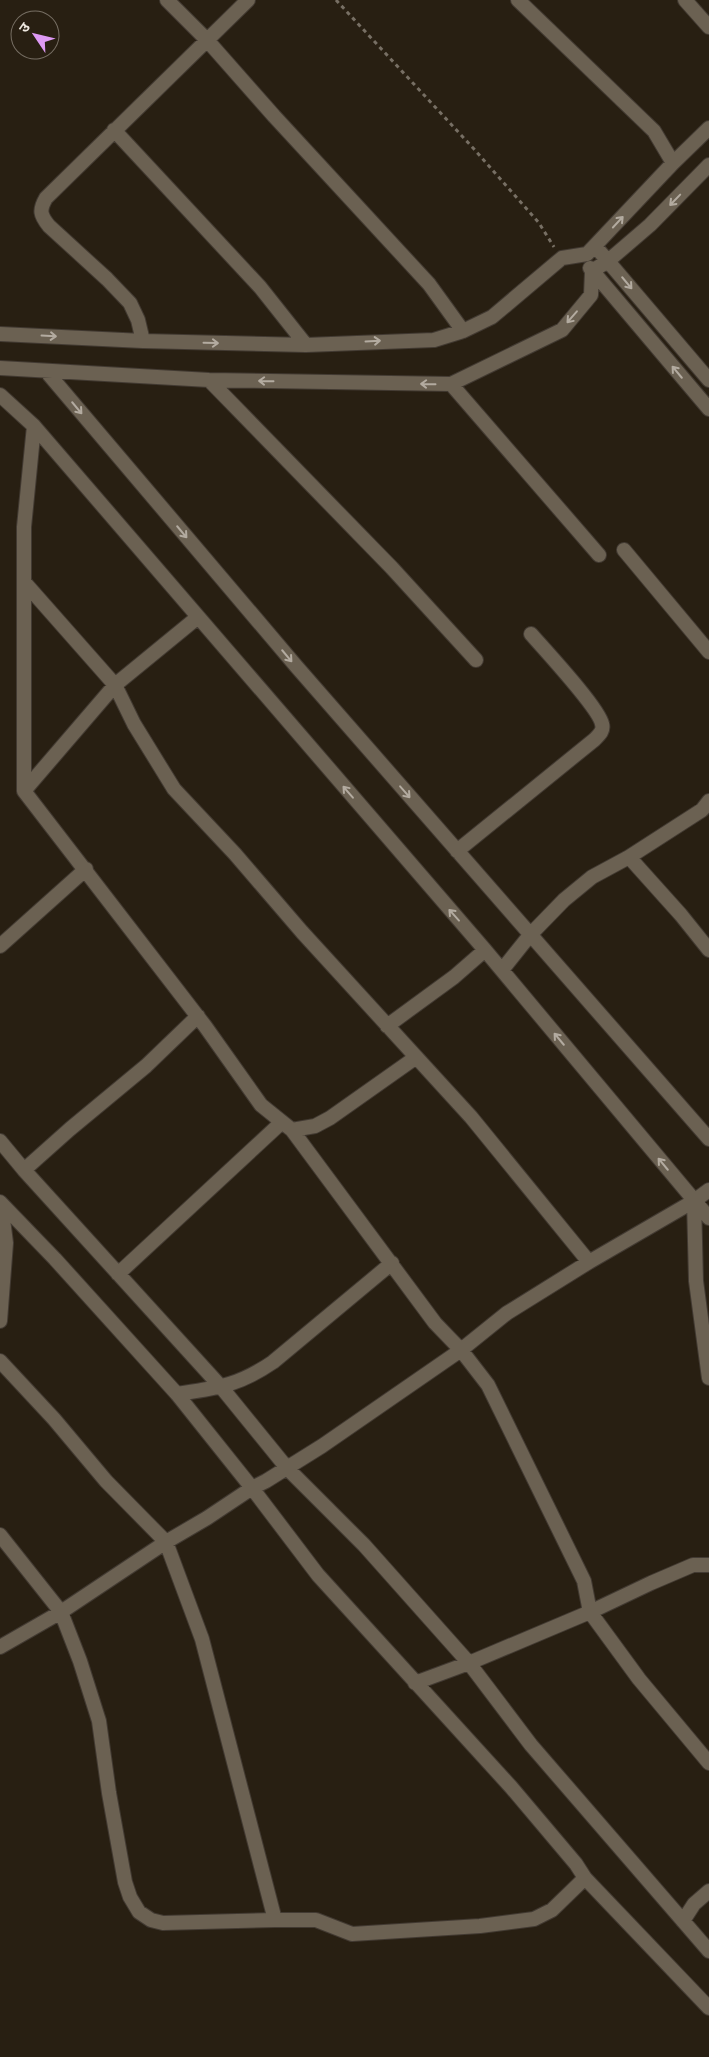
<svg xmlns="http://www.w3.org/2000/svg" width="709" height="2057" font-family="'PT Sans','Noto Sans Devanagari',sans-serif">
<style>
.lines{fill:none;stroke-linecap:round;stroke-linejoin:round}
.minor-casing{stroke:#423a32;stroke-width:16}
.path{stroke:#776f64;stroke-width:3;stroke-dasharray:4 4;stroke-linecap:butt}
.minor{stroke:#6b6152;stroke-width:14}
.oneway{stroke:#b3aba0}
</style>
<rect width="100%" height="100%" fill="#281f12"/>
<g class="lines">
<defs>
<path id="minor" d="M167 0 207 40 274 116 429 284 463 331
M518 0 654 131 673 163
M685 0 709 27
M114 130 260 287 306 345
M595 246 709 380
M590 268 709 409
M0 334 143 341 306 345 434 340 463 331 492 317 562 258 587 254 673 163 709 128
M143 341 138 320 130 303 107 279 49 226C40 215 39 210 46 198L248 0
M0 368 209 380 451 384 562 330 591 295 592 271 608 261 650 225 709 165
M46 371 296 666 709 1139
M209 380 392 568 476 660
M451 384 599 555
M0 395 34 426 485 950 709 1218
M34 426 24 527V791L205 1026 261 1105 292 1130 435 1323 461 1350 488 1385 584 1581 590 1612 651 1583 693 1565H709
M624 550 709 652
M25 583 115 685 134 724 174 789 235 854 302 932 471 1117 589 1262
M24 791 115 685 198 617
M457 851 594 740C599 735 604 731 602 724 599 708 544 649 531 634
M629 857 681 915 709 950
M0 946 86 869
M502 970 530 935 564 900 592 877 629 857 702 810 709 801
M387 1026 454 977 485 950
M292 1130 315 1126 330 1118 415 1058
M0 1141 24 1170 222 1388 287 1468 364 1545 469 1663 531 1745 709 1951
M24 1170 70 1129 146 1066 198 1016
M694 1201 696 1281 709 1378
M0 1202 55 1259 177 1394 252 1488 318 1575 511 1787 576 1864 585 1878 709 2008
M118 1274 282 1122
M0 1321 6 1243 1 1203
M0 1361 54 1419 106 1481 166 1542 202 1639 275 1920
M177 1394C217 1388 238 1386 273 1362L392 1263
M0 1535 61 1612 80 1661 99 1721 109 1793 125 1882 130 1897 139 1912 151 1920 163 1923 275 1920H316L352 1934 480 1926 534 1919 552 1910 585 1878
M0 1647 61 1612 166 1542 207 1518 252 1488 266 1481 322 1446 461 1350 507 1313 589 1262 694 1201 709 1190
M415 1683 469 1663 590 1612 639 1679 709 1763
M683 1921 694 1904 709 1891"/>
</defs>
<use href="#minor" class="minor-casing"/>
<path class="path" d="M336 0 474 149 539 223 554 247"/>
<use href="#minor" class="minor"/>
</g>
<defs><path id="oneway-shaft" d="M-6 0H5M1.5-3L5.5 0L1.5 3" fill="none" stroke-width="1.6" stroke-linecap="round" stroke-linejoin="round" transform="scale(1.25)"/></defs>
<g class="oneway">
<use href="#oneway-shaft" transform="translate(675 200) rotate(134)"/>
<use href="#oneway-shaft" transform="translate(618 222) rotate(-47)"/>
<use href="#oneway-shaft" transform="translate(627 283) rotate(50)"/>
<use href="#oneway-shaft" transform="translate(572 317) rotate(131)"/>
<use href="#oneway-shaft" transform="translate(49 336) rotate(3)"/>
<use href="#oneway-shaft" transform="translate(373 341) rotate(-3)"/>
<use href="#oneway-shaft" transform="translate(211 343) rotate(1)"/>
<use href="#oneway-shaft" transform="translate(677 372) rotate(-130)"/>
<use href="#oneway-shaft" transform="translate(266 381) rotate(-179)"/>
<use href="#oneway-shaft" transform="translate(428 384) rotate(-179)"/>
<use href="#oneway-shaft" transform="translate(77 408) rotate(50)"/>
<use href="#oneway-shaft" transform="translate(182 532) rotate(50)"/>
<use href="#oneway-shaft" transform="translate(287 656) rotate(50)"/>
<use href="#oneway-shaft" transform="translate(348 792) rotate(-131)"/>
<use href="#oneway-shaft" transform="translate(405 792) rotate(49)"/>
<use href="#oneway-shaft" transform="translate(454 915) rotate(-132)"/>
<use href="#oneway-shaft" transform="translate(559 1039) rotate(-130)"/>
<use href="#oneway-shaft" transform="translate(663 1164) rotate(-130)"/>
</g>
<g transform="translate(35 35) rotate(305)"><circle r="24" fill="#281f12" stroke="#776f64"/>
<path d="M0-4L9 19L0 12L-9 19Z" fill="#dd99f4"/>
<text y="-8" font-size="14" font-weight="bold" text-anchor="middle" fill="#eee8e0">उ</text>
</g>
</svg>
